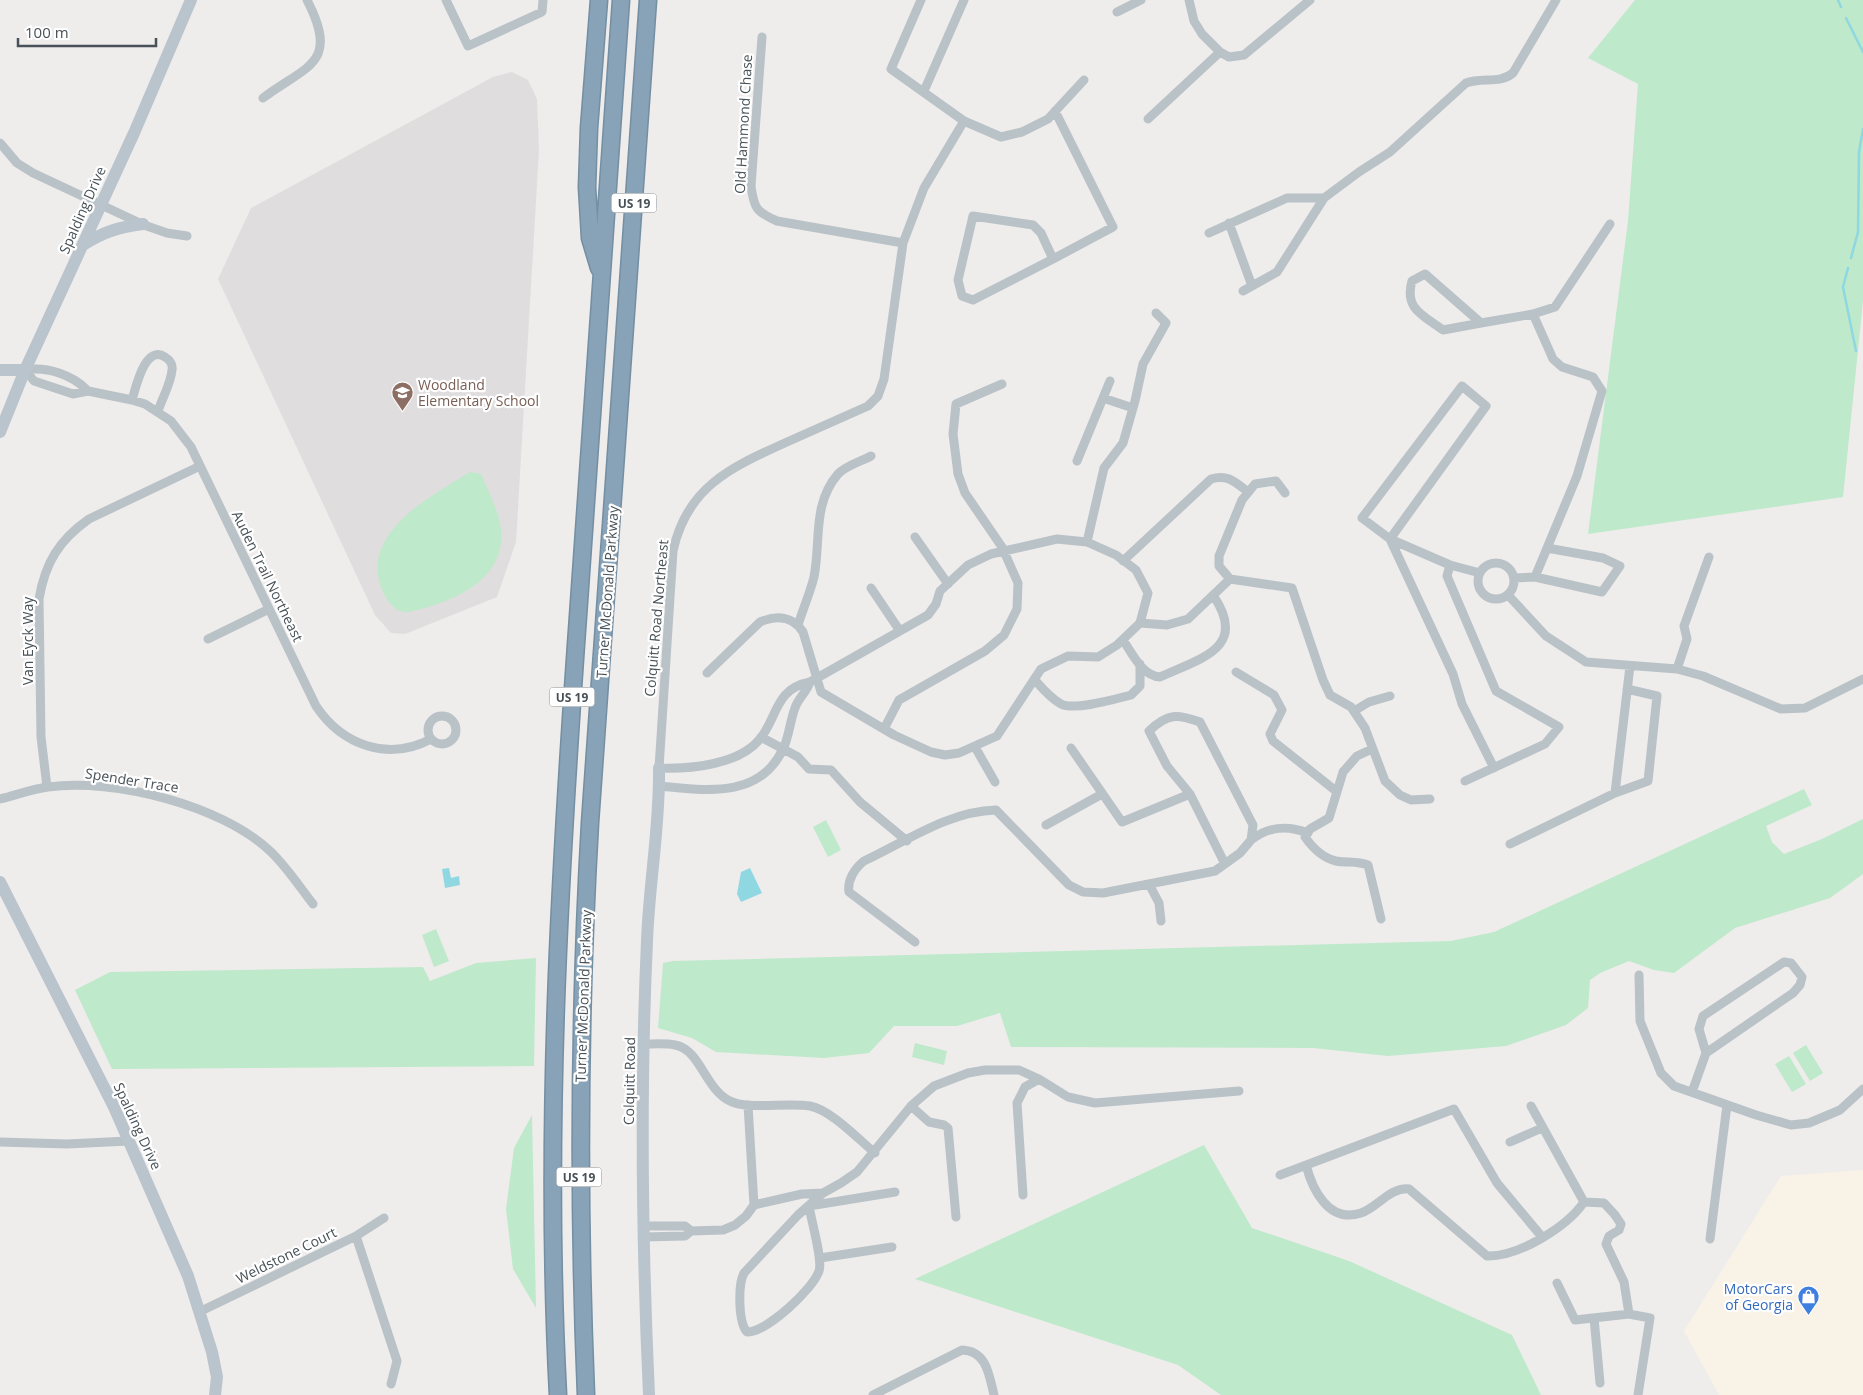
<svg xmlns="http://www.w3.org/2000/svg" width="1863" height="1395" font-family="'Open Sans',sans-serif">
<style>
.commercial{fill:#f9f2e6}
.education{fill:#e0ddde}
.green{fill:#bee9ca}
.water{fill:#8fd8e2}
.lines{fill:none;stroke-linecap:round;stroke-linejoin:round}
.stream{stroke:#8fd8e2;stroke-width:2.5}
.highway-casing{stroke:#748ea2;stroke-width:19}
.street{stroke:#b9c2c7;stroke-width:9}
.secondary{stroke:#b9c4cc;stroke-width:12}
.highway{stroke:#88a3b7;stroke-width:16}
.labels{text-anchor:middle;dominant-baseline:central;stroke-width:4.5;stroke-linejoin:round;paint-order:stroke}
.shield{fill:#fff;stroke:#7e8589;stroke-width:1}
.shield-label{font-size:12px;font-weight:bold;fill:#475157}
.street-label{font-size:14px;fill:#475157;stroke:#fff}
.education-label{font-size:14px;fill:#785e54;stroke:#fff;text-anchor:start}
.shop-label{font-size:14px;fill:#366cbe;stroke:#fff;text-anchor:end}
</style>
<rect width="100%" height="100%" fill="#efecec"/>
<path class="commercial" d="M1863 1170V1395H1719L1684 1331 1781 1176Z"/>
<path class="education" d="M512 72 528 80 537 99 539 150 516 542 497 597 405 634 391 633 375 615 218 279 251 208 493 77Z"/>
<path class="green" d="M1635 0H1863V301L1843 497 1588 534 1628 221 1638 84 1588 58Z
M470 472 481 474C490 495 504 520 501 543 497 580 457 599 425 608 418 609 409 613 403 612 390 608 384 596 380 584 364 530 433 495 470 472Z
M1804 789 1812 805 1766 826 1772 842 1784 854 1822 839 1863 819V874L1830 898 1735 928 1674 973 1654 970 1629 961 1600 973 1590 980 1588 1008 1566 1025 1506 1046 1388 1056 1313 1048 1011 1047 1000 1013 957 1026H894L869 1053 824 1058 716 1052 692 1038 658 1028 663 963 673 961 1451 941 1494 932Z
M826 820 841 850 828 857 813 827Z
M436 929 449 961 434 967 422 935Z
M536 958 534 1066 112 1069 75 990 110 972 423 967 430 981 476 963Z
M915 1043 947 1051 944 1065 912 1057Z
M1806 1045 1823 1073 1810 1081 1793 1053Z
M1789 1056 1806 1084 1792 1092 1775 1064Z
M532 1115 536 1308 513 1269 506 1209 514 1148Z
M1204 1145 1252 1228 1349 1261 1512 1335 1541 1395H1221L1178 1365 915 1279Z"/>
<path class="water" d="M449 868 451 878 459 876 460 885 445 888 442 869Z
M750 868 762 893 741 902 737 894 741 872Z"/>
<g class="lines">
<path class="stream" d="M1838 0 1841 7
M1846 18 1863 52
M1851 258 1858 232 1859 152 1863 129
M1848 268 1843 287 1856 351"/>
<defs>
<path id="highway" d="M599 268 590 238 587 187 589 128 599 0
M558 1395C544 1130 560 867 579 602 593 402 607 201 621 0
M586 1395C578 1204 579 1014 590 823L648 0"/>
</defs>
<use href="#highway" class="highway-casing"/>
<path class="street" d="M446 0 468 46 542 12 543 0
M921 0 891 69 964 121 1001 137 1022 132 1048 119 1084 80
M1189 0 1194 21 1202 34 1220 52 1229 57 1244 55 1310 0
M1117 12 1141 0
M762 37 751 186C754 208 756 212 777 221L903 243
M924 91 964 0
M263 98C307 65 340 64 307 0
M1148 119 1220 52
M964 121 924 188 903 243 884 379 878 396 868 406C841 418 814 430 787 442 732 467 687 486 673 551L659 768C690 769 738 765 759 740 778 718 774 689 810 682L928 615 936 604 940 591 968 565 991 554 1057 539 1087 542 1116 555 1136 570 1148 593 1140 623
M0 143 17 163 33 173 144 225 167 233 187 236
M973 216 1033 225 1041 233 1053 259 973 300 962 296 958 280Z
M1229 223 1252 286
M1209 233 1287 198H1324
M1053 259 1113 227 1055 111
M1425 274 1481 323 1443 330C1423 315 1404 309 1412 281Z
M1243 291 1277 272 1324 198 1359 172 1390 152 1466 83C1482 77 1500 84 1513 73L1556 0
M1481 323 1533 314 1555 307 1610 224
M25 370 34 381 73 394 88 391 132 400 145 404 171 421 191 447 316 706C342 745 388 762 431 739
M25 370C47 366 73 375 88 391
M1462 386 1486 406 1390 539 1362 518Z
M1103 398 1133 408
M132 400C136 387 145 344 165 357 170 360 173 365 172 370 171 383 162 399 158 411
M1077 461 1110 381
M915 537 948 584
M1390 539 1453 674 1462 704 1494 768
M1390 539 1450 565 1480 573
M1087 542 1104 468 1123 443 1135 401 1143 364 1166 323 1156 313
M1123 561 1211 479C1228 474 1235 482 1248 492
M1478 581a18 18 0 1 1 36 0a18 18 0 1 1-36 0Z
M1450 565 1447 576 1496 691 1559 727 1545 744 1465 781
M1535 577 1602 592 1620 566 1603 558 1547 548
M1514 578 1535 577 1577 476 1602 391 1593 377 1562 367 1553 359 1533 314
M1230 579 1219 566V556L1242 500 1255 484 1276 481 1285 493
M871 588 900 631
M1508 595 1546 636 1586 662 1677 669 1703 676 1781 709 1805 708 1863 679
M798 625C803 609 810 593 814 577 821 542 812 504 838 474 845 466 862 461 871 456
M208 639 269 609
M1123 640C1132 653 1142 676 1160 677 1201 658 1249 648 1213 595
M1677 669 1687 639 1684 626 1709 557
M1236 672 1274 695 1282 710 1270 734 1273 741 1336 791
M707 673 760 622C777 615 793 616 803 632L821 692 894 735 931 752 945 755 959 753 997 736 1041 669 1068 656 1098 657 1117 645 1140 623 1167 625 1188 619 1230 579 1292 588 1323 680 1330 695 1351 707 1365 728 1385 781 1400 795 1411 800 1430 799
M1034 679C1042 688 1050 698 1061 704 1075 711 1115 699 1131 695L1140 686V664
M1354 711 1369 702 1390 696
M428 730a14 14 0 1 1 28 0a14 14 0 1 1-28 0Z
M884 729 899 700 985 651 1004 635 1017 609 1018 583 1002 547 965 493 958 474 953 434 956 404 1002 384
M761 737 798 757 809 769 831 770 860 802 907 841
M975 747 995 782
M1372 749 1357 756 1343 772 1329 818 1310 829 1305 837C1312 847 1323 858 1336 861 1347 863 1357 861 1368 865L1381 919
M659 786C704 790 759 800 783 749 789 737 790 721 795 708 798 698 807 692 810 682
M47 787 41 737 39 599C45 563 59 540 89 519L200 466
M1615 793 1630 666
M1190 794 1225 864
M0 799C16 795 32 789 48 787 114 778 221 805 270 851 286 866 299 886 313 904
M1046 825 1102 794
M1251 840C1269 826 1287 825 1308 833
M1510 844 1615 793 1648 781 1657 696 1627 689
M1149 884 1159 903 1161 921
M915 942 849 892C847 880 855 868 864 861 905 842 949 811 996 810L1069 885 1083 892 1103 893 1215 871 1240 853 1251 840 1253 825 1200 722C1177 714 1168 713 1149 731L1167 766 1190 794 1122 822 1071 748
M1639 975 1640 1021 1661 1073 1674 1086 1756 1115 1791 1125 1809 1123 1840 1110 1863 1089
M644 1044C654 1044 666 1043 675 1045 700 1049 705 1089 730 1101 746 1110 789 1102 810 1106 831 1110 858 1139 875 1153
M1692 1092 1706 1053 1793 993 1800 985 1802 977 1791 963 1784 962 1703 1016 1699 1029 1706 1053
M911 1106 929 1122 944 1125 948 1128 956 1217
M1531 1106 1584 1202 1604 1203 1615 1215 1621 1224 1619 1230 1609 1236 1606 1244 1624 1282 1629 1314 1650 1318 1638 1395
M0 1142 67 1144 128 1141
M1510 1142 1542 1128
M1306 1165C1312 1188 1328 1224 1361 1213 1378 1207 1390 1187 1409 1189L1487 1256C1518 1257 1567 1227 1584 1202
M1280 1175 1454 1109 1497 1183 1542 1237
M1023 1195 1017 1103 1025 1087 1039 1079
M754 1205 802 1194 823 1193 841 1183 857 1172 911 1106 934 1086 968 1073 985 1070H1019L1039 1079 1068 1097 1095 1103 1239 1091
M809 1206C811 1220 823 1260 819 1271 813 1289 767 1332 747 1332 738 1322 738 1284 744 1273L798 1215 823 1193
M809 1206 895 1192
M643 1226H685L691 1231
M356 1236 397 1361 391 1384
M643 1237 685 1236 691 1231 723 1230 735 1225 746 1216 754 1205 748 1105
M1710 1239 1727 1105
M820 1258 892 1247
M1557 1283 1575 1320 1629 1314
M199 1312 356 1236 384 1218
M1594 1318 1600 1383
M873 1395 962 1350C987 1351 989 1375 994 1395"/>
<path class="secondary" d="M83 245C103 232 119 227 143 224
M0 370H25
M0 432 25 370 134 133 191 0
M0 882 114 1107 188 1276 212 1352 217 1377 215 1395
M649 1395C642 1244 640 1092 647 941 649 884 660 826 659 768"/>
<use href="#highway" class="highway"/>
</g>
<defs>
<symbol id="school-pin" viewBox="-11 -11 22 30"><path d="M0 17L-7.5 6A9.5 9.5 0 1 1 7.5 6Z" fill="#8d6e63" stroke="#fff"/><path d="M0-5L7-2L0 1L-7-2ZM-4 1L0 2.5L4 1V4Q0 6-4 4Z" fill="#fff"/></symbol>
<symbol id="shop-pin" viewBox="-11 -11 22 30"><path d="M0 17L-7.5 6A9.5 9.5 0 1 1 7.5 6Z" fill="#3f7fe0" stroke="#fff"/><path d="M-5-2.5h2.3a2.7 3.5 0 0 1 5.4 0H5L5.5 6h-11ZM-1.5-2.5h3a1.5 2.3 0 0 0-3 0Z" fill="#fff"/></symbol>
</defs>
<g fill-rule="evenodd">
<use href="#school-pin" x="390" y="380" width="25" height="34"/>
<use href="#shop-pin" x="1796" y="1284" width="25" height="34"/>
</g>
<g class="labels">
<g class="shield">
<rect x="611.5" y="193.5" width="45" height="19" rx="4"/>
<rect x="549.5" y="687.5" width="45" height="19" rx="4"/>
<rect x="556.5" y="1167.5" width="45" height="19" rx="4"/>
</g>
<g class="shield-label">
<text x="634" y="203">US 19</text>
<text x="572" y="697">US 19</text>
<text x="579" y="1177">US 19</text>
</g>
<g class="street-label">
<text transform="translate(743 124) rotate(-87)">Old Hammond Chase</text>
<text transform="translate(82 210) rotate(-66)">Spalding Drive</text>
<text transform="translate(268 576) rotate(64)">Auden Trail Northeast</text>
<text transform="translate(607 592) rotate(-86)">Turner McDonald Parkway</text>
<text transform="translate(656 618) rotate(-85)">Colquitt Road Northeast</text>
<text transform="translate(27 641) rotate(-90)">Van Eyck Way</text>
<text transform="translate(132 780) rotate(9)">Spender Trace</text>
<text transform="translate(583 996) rotate(-88)">Turner McDonald Parkway</text>
<text transform="translate(629 1081) rotate(-89)">Colquitt Road</text>
<text transform="translate(138 1126) rotate(65)">Spalding Drive</text>
<text transform="translate(286 1255) rotate(-26)">Weldstone Court</text>
</g>
<g class="education-label">
<text x="418" y="384">Woodland<tspan x="418" dy="16">Elementary School</tspan></text>
</g>
<g class="shop-label">
<text x="1793" y="1288">MotorCars<tspan x="1793" dy="16">of Georgia</tspan></text>
</g>
</g>
<path d="M18 38v8h138v-8" fill="none" stroke="#475157" stroke-width="2.5"/>
<text x="25" y="38" font-size="15" fill="#475157" stroke="#ffffff" stroke-width="4" paint-order="stroke">100 m</text>
</svg>
